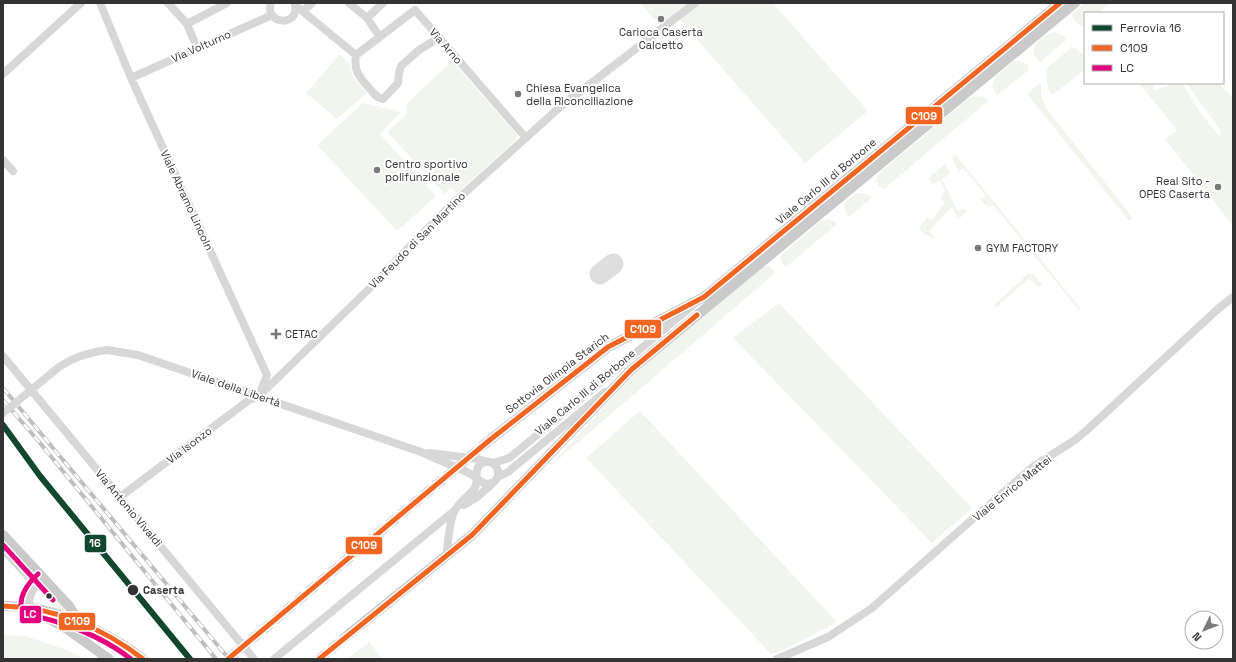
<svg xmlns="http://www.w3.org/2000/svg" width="1236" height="662" font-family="'Space Grotesk',sans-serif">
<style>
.green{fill:#f1f5ed}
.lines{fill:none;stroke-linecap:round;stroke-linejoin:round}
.taxiway{stroke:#dedede;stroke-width:21}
.major-tunnel{stroke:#d6d6d6;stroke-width:10;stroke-dasharray:10 5;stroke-linecap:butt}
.minor{stroke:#d7d7d7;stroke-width:8}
.major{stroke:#cacaca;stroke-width:10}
.rail-casing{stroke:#bebebe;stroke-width:4}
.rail{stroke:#fff;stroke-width:2.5;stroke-dasharray:8;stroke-linecap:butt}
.minor-bridge{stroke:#d7d7d7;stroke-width:8}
.bus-1-casing{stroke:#fff;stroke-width:8}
.bus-2-casing{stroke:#fff;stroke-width:8}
.bus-1{stroke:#f26522;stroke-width:5}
.bus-2{stroke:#e5007d;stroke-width:5}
.rail-1-casing{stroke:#fff;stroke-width:9}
.rail-1{stroke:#11472c;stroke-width:6}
.poi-dot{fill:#7a7a7a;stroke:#fff;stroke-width:1.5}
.stop-dot{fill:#333;stroke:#fff;stroke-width:1.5}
.labels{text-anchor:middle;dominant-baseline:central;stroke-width:4;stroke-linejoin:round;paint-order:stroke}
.poi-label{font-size:11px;fill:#333;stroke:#fff;text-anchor:start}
.street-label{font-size:11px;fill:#333;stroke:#fff}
.stop-label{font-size:11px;font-weight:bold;fill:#333;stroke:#fff;text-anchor:start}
.line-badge{stroke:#fff;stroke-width:1.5}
.badge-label{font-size:11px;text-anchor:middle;font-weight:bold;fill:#fff}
</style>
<rect width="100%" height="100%" fill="#fff"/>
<path class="green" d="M640 3H688L660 25Z
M699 3H773L868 111 805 163 679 19Z
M1084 3H1111L1098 13H1085V24L1083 26C1076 24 1073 20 1072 14Z
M1055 32 1061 34 1066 38 1065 41 1040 62C1037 59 1034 57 1034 54 1031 43 1047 33 1055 32Z
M1072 47 1075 48 1085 56V70L1052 95C1046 89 1046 76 1047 68Z
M340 54 350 65 353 77 367 93 337 119 306 93Z
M452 61 517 135 516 140 457 193 451 188 445 194 387 132 407 114 406 104Z
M1014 61H1020L1027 64 1029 70 997 95 992 87 995 77Z
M1041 82V95L1046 108 1133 218 1129 221 1027 94Z
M1139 83H1153L1154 91 1173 83H1182L1200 112 1219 136 1221 131 1186 83H1219L1233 98V226L1165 139 1177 130Z
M974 96 984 97 988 101 884 189C877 186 875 182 877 175L969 98Z
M363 103 401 112 380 134 436 196 397 231 317 145Z
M955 154 1081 309 1079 310 993 205 989 208 981 200 986 195 963 168 959 172 952 158Z
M946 163 950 174 942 179 958 212 965 208 967 211 960 218 956 215 952 207 929 231 935 238 932 239 919 229 927 217 932 220 945 202 940 199 945 191 940 181 933 184 928 179Z
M857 193 866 194 872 197 849 217 845 212 844 205 847 201Z
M826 219 833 220 837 224 786 267 783 265 780 259 782 254 822 220Z
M768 266 771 267 775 273 547 469 629 380 648 362 759 269Z
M1029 273 1034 275 1042 284 1037 287 1031 280 1028 279 996 308 994 305Z
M779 303 972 508 932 543 733 338Z
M640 411 837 622 784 650 771 654 586 458Z
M47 587 65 608 64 611 57 612 42 593Z
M3 635 25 636 67 650 85 659H3Z
M369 642 383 659H347Z"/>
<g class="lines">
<path class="taxiway" d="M600 274 613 264"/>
<path class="major-tunnel" d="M228 659 491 439
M319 659 349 634"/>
<path class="minor" d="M100 3 131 78 267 375 260 393
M168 3 187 24
M271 3C264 26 301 27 295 3
M349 3 367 18
M295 5 356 55 415 10 526 138
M303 11 312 3
M380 37 367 18 383 3
M197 48 187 24 227 3
M356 55C353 71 360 78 370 89 374 94 377 98 383 99L398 83 399 73 401 66 419 50 432 42
M3 74 81 3
M131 78 272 15
M3 160 13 171
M107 350 138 355 421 452 469 473 485 484 493 483 498 477V471C497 467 495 463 490 462 484 461 477 465 477 471 475 478 479 482 474 489 469 496 457 504 454 512 450 519 448 542 447 551L449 553
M3 356 254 659
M430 453 478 459 489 462
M493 463 509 458 513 455 692 306
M498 477 508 472 605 392
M120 497 249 400 259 396 375 283 411 245 449 207 559 108 695 3
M464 505 477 497 493 483
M3 549 36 585
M29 607C28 597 33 588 40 582
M274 659 454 511
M777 659 828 637 872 608 967 524 1034 466 1075 440 1087 430 1219 308 1233 297"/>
<path class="major" d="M491 439 608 347 704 297 1060 3
M3 535 69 606 80 623
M3 606C38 605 67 616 98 631 114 639 129 648 143 659
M39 613 67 629 109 659
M349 634 472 535 631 370 1075 3"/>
<defs>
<path id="rail" d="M3 388 229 659
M3 400 40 443 216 659"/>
</defs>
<use href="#rail" class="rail-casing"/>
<use href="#rail" class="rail"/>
<path class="minor-bridge" d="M3 413 59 367C74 357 89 352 107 350"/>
<defs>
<path id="bus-1" d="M3 606C54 607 103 628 143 659
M228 659 491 439 608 347 704 297 1060 3
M319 659 472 535 631 370 697 315"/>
<path id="bus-2" d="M3 545 53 600
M38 574C29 582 15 600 24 612 34 617 47 618 57 622 83 630 109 642 131 659"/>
</defs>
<use href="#bus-1" class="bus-1-casing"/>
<use href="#bus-2" class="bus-2-casing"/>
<use href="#bus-1" class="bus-1"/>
<use href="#bus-2" class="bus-2"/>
<defs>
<path id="rail-1" d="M3 425 40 476 190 659"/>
</defs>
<use href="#rail-1" class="rail-1-casing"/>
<use href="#rail-1" class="rail-1"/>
</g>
<g class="poi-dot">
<circle cx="661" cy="19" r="4"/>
<circle cx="518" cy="94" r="4"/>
<circle cx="377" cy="170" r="4"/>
<circle cx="1218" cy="187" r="4"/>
<circle cx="978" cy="248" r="4"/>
<path d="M274 328h4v4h4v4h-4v4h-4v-4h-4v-4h4z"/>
</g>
<g class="stop-dot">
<circle cx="133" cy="590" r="6"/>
<circle cx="49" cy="596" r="3.5"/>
</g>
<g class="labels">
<g class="poi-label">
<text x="661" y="32" text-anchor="middle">Carioca Caserta<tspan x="661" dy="13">Calcetto</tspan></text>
<text x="526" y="88">Chiesa Evangelica<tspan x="526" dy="13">della Riconciliazione</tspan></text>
<text x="385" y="164">Centro sportivo<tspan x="385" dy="13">polifunzionale</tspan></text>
<text x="1210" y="181" text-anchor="end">Real Sito -<tspan x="1210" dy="13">OPES Caserta</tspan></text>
<text x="986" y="248">GYM FACTORY</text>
<text x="285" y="334">CETAC</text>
</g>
<g class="street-label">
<text transform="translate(201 46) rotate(-24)">Via Volturno</text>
<text transform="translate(446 46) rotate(49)">Via Arno</text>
<text transform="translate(826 181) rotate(-40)">Viale Carlo III di Borbone</text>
<text transform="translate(187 200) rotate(65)">Viale Abramo Lincoln</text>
<text transform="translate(417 240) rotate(-45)">Via Feudo di San Martino</text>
<text transform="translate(557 373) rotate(-37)">Sottovia Olimpia Starich</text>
<text transform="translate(236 388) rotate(19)">Viale della Libertà</text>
<text transform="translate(585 392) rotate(-40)">Viale Carlo III di Borbone</text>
<text transform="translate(189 445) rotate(-37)">Via Isonzo</text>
<text transform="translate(1012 488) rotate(-39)">Viale Enrico Mattei</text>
<text transform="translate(129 508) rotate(50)">Via Antonio Vivaldi</text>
</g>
<g class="stop-label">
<text x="143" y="590">Caserta</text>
</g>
</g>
<g class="line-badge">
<rect x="905" y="106" width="38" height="19" rx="4" fill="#f26522"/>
<rect x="624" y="319" width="38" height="20" rx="4" fill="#f26522"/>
<rect x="84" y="534" width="23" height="19" rx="4" fill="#11472c"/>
<rect x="345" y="536" width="38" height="19" rx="4" fill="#f26522"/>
<rect x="19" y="605" width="23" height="19" rx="4" fill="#e5007d"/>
<rect x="58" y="612" width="38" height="19" rx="4" fill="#f26522"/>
</g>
<g class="badge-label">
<text x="924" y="120">C109</text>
<text x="643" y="333">C109</text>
<text x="95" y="547">16</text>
<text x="364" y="549">C109</text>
<text x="30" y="618">LC</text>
<text x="77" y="625">C109</text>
</g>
<rect width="1236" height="662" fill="none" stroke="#333333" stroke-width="8"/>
<rect x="1084" y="12" width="140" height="72" fill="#ffffff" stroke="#adadad"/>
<rect x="1092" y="25" width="20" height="6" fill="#11472c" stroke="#adadad"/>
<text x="1120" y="32" font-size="12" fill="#333333">Ferrovia 16</text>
<rect x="1092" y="45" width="20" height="6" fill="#f26522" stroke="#adadad"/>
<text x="1120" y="52" font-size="12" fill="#333333">C109</text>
<rect x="1092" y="65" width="20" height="6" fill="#e5007d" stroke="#adadad"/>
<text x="1120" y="72" font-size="12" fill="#333333">LC</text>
<g transform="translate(1204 630) rotate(227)"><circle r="19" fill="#ffffff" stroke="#adadad"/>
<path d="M0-3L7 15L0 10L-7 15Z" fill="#7a7a7a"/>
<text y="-6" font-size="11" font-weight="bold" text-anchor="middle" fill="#333333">N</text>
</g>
</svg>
